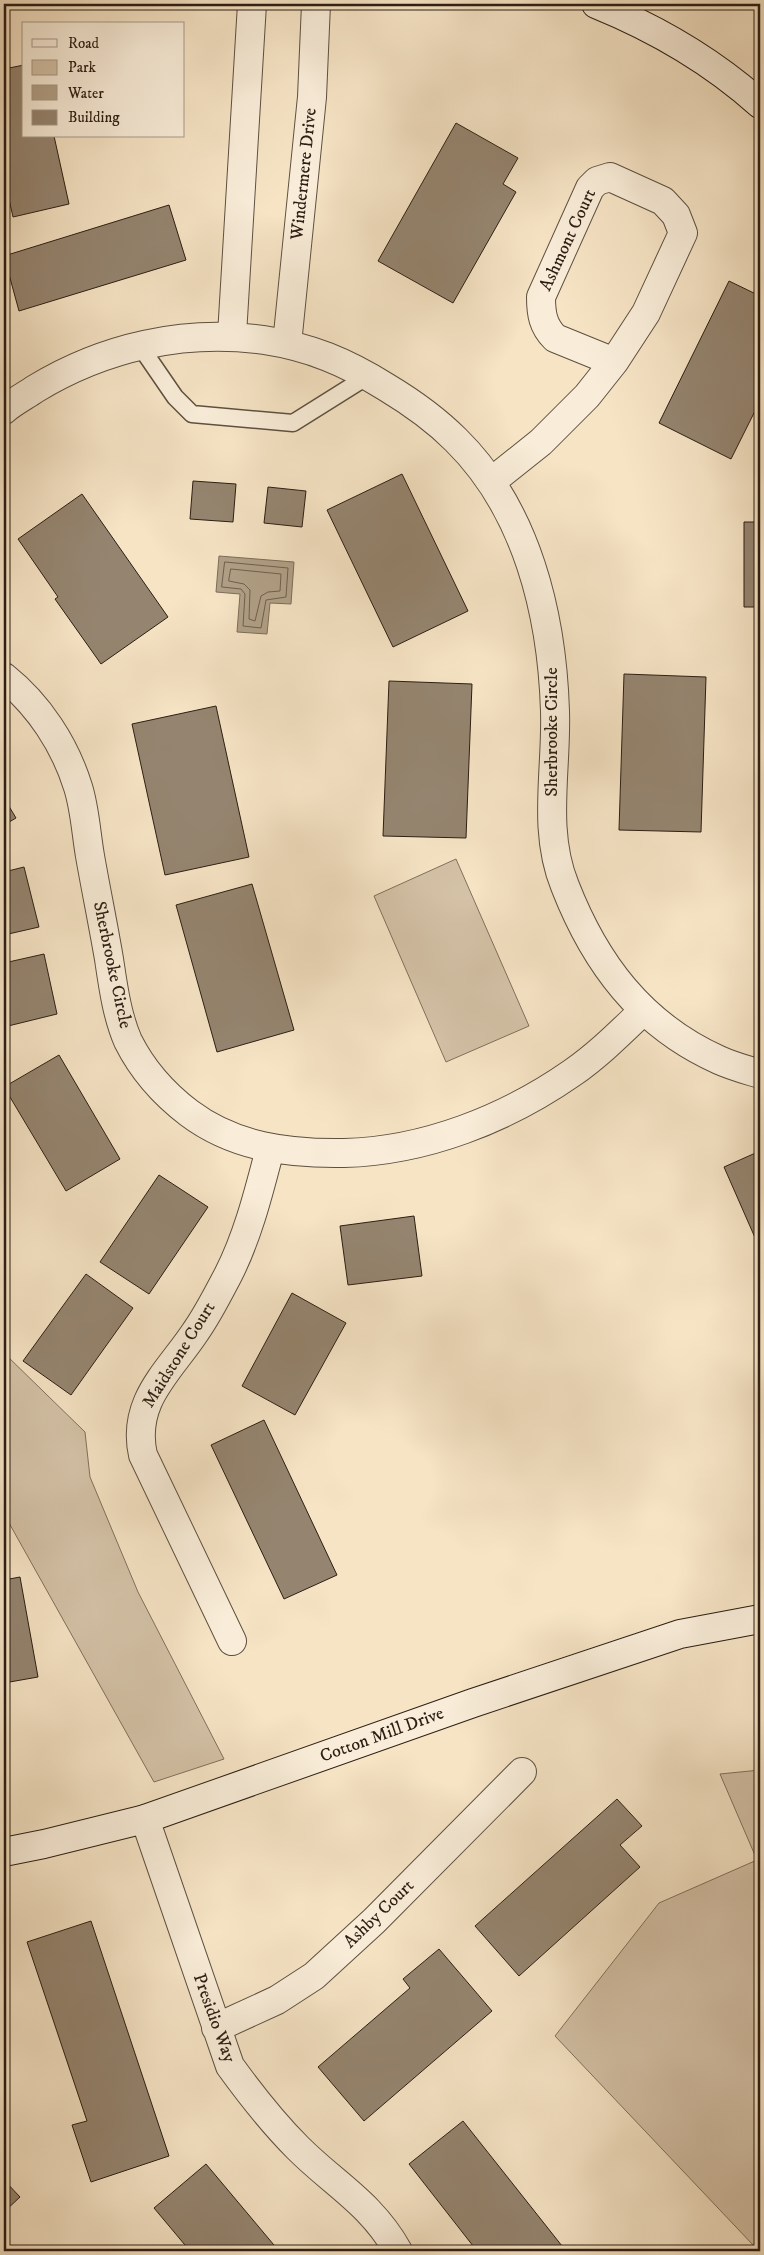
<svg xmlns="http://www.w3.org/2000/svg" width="764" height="2255" font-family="'IM FELL DW Pica',serif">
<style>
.green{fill:#d4c2a7;stroke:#80705d}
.water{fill:#b1a188;stroke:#7c6d59}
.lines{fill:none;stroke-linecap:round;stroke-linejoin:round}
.shore{stroke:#6e604e;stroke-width:1}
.building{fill:#958570;stroke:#2c1e13}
.lane-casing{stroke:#5e5040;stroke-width:19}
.street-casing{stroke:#5e5040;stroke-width:30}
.secondary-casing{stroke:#2c1e13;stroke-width:30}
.lane{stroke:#f9edd9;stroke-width:16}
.street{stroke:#f9edd9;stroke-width:28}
.secondary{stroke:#f9edd9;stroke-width:28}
.labels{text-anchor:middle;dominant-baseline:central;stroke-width:4.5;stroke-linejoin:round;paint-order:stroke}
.street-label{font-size:18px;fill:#2c1e13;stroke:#f9edd9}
</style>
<rect width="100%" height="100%" fill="#f6e4c5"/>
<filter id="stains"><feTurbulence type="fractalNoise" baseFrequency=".004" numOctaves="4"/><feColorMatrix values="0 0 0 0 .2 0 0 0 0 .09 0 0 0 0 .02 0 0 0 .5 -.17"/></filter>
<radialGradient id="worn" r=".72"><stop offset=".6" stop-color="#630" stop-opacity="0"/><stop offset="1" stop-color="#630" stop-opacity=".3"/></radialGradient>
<path class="green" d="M456 859 529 1026 446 1062 374 896Z
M4 1353 85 1432 90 1477 138 1592 224 1759 154 1782 4 1514Z
M760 1770V2251H756L754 2246 555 2036 659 1903 757 1860 720 1774Z"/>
<path class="water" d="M219 556 294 562 291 604 270 603 267 634 237 632 240 594 216 592Z"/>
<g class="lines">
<path class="shore" d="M225 562 288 568 286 597 266 600 261 628 243 626 245 594 241 589 222 587Z
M231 569 281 574 280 591 268 592 261 596 255 621 249 619 250 590 244 584 229 581Z"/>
</g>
<path class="building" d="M24 65V136H54L69 204 13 217 4 177V69Z
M456 123 518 158 503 184 516 192 453 303 378 261Z
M169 205 186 260 19 311 4 256Z
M729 281 760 296V401L731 459 659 423Z
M402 474 468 611 393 647 327 510Z
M193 481 236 484 233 522 190 519Z
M268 487 306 491 302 527 264 523Z
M82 494 168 617 101 664 55 599 58 597 18 539Z
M744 522H760V607H744Z
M624 674 706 677 701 832 619 830Z
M389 681 472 684 466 838 383 836Z
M216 706 249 857 165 875 132 724Z
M4 798 16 818 4 825Z
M24 867 39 927 4 935V872Z
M252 884 294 1030 217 1052 176 905Z
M44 954 57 1014 4 1027V963Z
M59 1055 120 1159 66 1191 4 1087Z
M760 1151V1249L724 1167Z
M159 1175 208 1207 149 1294 100 1262Z
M414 1216 422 1276 348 1285 340 1226Z
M86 1274 133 1308 71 1395 23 1361Z
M292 1293 346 1323 295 1415 242 1386Z
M264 1420 337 1575 284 1599 211 1445Z
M20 1577 38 1677 4 1683V1580Z
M617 1799 642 1826 620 1845 640 1867 519 1976 475 1926Z
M91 1921 169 2156 91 2182 72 2125 87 2121 27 1942Z
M439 1949 492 2011 364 2121 318 2067 410 1988 403 1979Z
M463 2121 566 2251H477L409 2164Z
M206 2164 279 2251H190L154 2208Z
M4 2180 20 2197 4 2212Z"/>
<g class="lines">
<defs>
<path id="lane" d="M140 346 175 397 192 414 293 423 368 376"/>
<path id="street" d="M610 177 663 201 676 215 683 233 646 313 614 362 555 338C543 326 541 314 541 297L590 188 597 181Z
M232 335 252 4
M287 344 312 97 316 4
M4 410C13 402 25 396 35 389 104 347 184 329 264 340 310 347 346 362 386 387 411 402 435 419 456 440 527 510 552 614 555 711 557 770 542 830 565 886 595 963 641 1025 719 1060 732 1066 747 1070 760 1074
M491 482 541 442 587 396 614 362
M4 677C39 705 65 745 78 787 85 809 86 833 90 856 96 890 103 924 109 959 113 986 117 1016 128 1041 142 1069 164 1094 189 1113 234 1147 289 1154 344 1153 425 1151 506 1119 572 1073 598 1055 620 1033 643 1011
M232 1641 143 1455C131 1401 169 1372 196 1331 208 1314 218 1294 228 1275 248 1236 259 1191 270 1149
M145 1819 230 2066C251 2095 273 2123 298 2148 335 2185 371 2203 398 2251
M216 2028 277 2000 314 1976 374 1921 522 1772"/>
<path id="secondary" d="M596 4C655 28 713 62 760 104
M4 1852 44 1844 145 1819 473 1703 680 1634 760 1619"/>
</defs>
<use href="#lane" class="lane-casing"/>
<use href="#street" class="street-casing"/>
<use href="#secondary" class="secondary-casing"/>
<use href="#lane" class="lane"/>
<use href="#street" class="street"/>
<use href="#secondary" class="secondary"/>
</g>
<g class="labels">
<g class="street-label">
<text transform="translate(304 174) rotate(-84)">Windermere Drive</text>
<text transform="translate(568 240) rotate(-65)">Ashmont Court</text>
<text transform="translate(552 732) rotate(-90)">Sherbrooke Circle</text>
<text transform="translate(112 965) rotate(78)">Sherbrooke Circle</text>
<text transform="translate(179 1355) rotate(-58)">Maidstone Court</text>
<text transform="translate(382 1735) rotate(-20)">Cotton Mill Drive</text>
<text transform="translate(379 1914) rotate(-44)">Ashby Court</text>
<text transform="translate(214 2018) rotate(70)">Presidio Way</text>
</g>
</g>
<rect width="764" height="2255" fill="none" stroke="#f6e4c5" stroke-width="20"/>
<rect x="5" y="5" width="754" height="2245" fill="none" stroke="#2c1e13" stroke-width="2.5"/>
<rect x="10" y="10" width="744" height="2235" fill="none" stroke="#2c1e13"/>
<rect x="22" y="22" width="162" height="115" fill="#f9edd9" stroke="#a79a8a"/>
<rect x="32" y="39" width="25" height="8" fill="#f9edd9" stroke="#a79a8a"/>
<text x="68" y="48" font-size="15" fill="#2c1e13">Road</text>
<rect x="32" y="60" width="25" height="15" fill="#d4c2a7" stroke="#a79a8a"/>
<text x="68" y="72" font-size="15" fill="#2c1e13">Park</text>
<rect x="32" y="85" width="25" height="15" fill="#b1a188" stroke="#a79a8a"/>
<text x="68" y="98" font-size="15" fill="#2c1e13">Water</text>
<rect x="32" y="110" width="25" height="15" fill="#958570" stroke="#a79a8a"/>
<text x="68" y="122" font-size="15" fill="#2c1e13">Building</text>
<rect width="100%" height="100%" filter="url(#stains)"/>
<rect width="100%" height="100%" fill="url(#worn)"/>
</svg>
